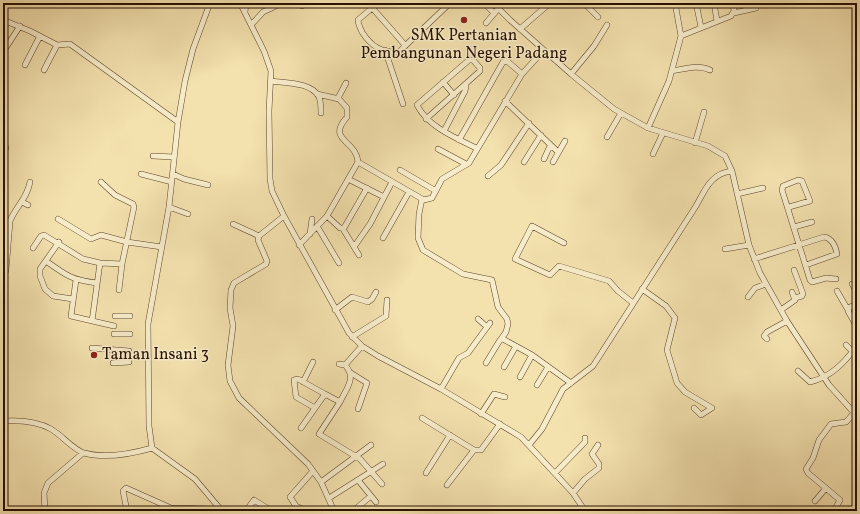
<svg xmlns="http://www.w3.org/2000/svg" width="860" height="514" font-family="Vollkorn,serif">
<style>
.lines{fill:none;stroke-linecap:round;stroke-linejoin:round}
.minor-casing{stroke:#5b442c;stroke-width:6}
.minor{stroke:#f7ecca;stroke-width:5}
.poi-dot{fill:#8f2418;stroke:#f7ecca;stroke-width:1.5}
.labels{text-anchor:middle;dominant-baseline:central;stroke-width:3;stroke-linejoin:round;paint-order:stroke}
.poi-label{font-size:16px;fill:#281000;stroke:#f7ecca}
</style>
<rect width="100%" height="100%" fill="#f3e1ae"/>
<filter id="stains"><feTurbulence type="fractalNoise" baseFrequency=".005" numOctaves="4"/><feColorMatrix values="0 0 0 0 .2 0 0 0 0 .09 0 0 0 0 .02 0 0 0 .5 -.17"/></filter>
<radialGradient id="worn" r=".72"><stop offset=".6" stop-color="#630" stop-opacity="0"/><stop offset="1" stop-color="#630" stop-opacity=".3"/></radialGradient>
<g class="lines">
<defs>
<path id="minor" d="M210 3 193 49 185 81 178 122 169 207 148 324 149 426 152 448 195 479 222 511
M240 3 264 51 271 71 269 111 270 179 272 191 284 216 349 333 362 346 378 356 441 389 521 437 573 493 585 511
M319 3 321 5
M368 3C380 17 392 30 404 44V47L399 52C381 53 371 46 362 32 360 27 358 25 358 20L372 8
M484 3 494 13
M493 3 510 20 571 74 614 109 648 128 708 146 725 156 732 171 749 245 760 273 787 321 829 385 857 416
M584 3 598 17
M696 3 701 27
M714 3 717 21
M302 6V3
M245 12 246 3
M734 13 756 8
M3 20 30 31 57 45 44 70
M486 23 498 9
M251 25 263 12 282 3
M520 29 550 3
M681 36 731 16 734 11 733 3
M57 45 70 44 178 122
M405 46 450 3
M385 50 403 104
M3 52 20 26
M25 65 40 36
M672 71C684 69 699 64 710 70
M571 74 594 46 607 25
M271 81C284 83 312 82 319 97 321 102 321 108 321 113
M443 82 454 95
M338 98 346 83
M505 101 558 152
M426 119 480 71V68L473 60H469L417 105C428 127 456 138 476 148
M648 128 669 81 681 36 675 3
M444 131 465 91 466 86
M607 137 621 113
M459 140 503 62 507 61 522 74
M695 143 704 112
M3 146 6 148
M438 149 466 164
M653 154 663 133
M153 156 174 157
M544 159 550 146
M358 162 424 200 432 198 442 179 469 163 522 74 544 50
M524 162 541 135
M553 162 565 141
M400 170 436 191
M141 174 172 182
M173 174 184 179 208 185
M488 176 501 165 529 123
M348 179 384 197
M737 194 763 188
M422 199 419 214 418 238 423 250 463 274 492 280 498 307 507 319 508 324 506 332 501 339
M22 202 28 205
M169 207 188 214
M789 207 810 201 802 181 798 180 783 186 782 190 810 280 812 282 826 278 836 279
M284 216 259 236 258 240 267 261 266 264 234 283 231 290 230 308 233 326 228 365 230 381 239 398 308 464 321 482 334 511
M327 216 340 228H344L367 188
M58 219 91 239 101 235 127 242 162 247
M233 224 259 236
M317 226 339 263
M794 227 812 222
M343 229 359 255
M310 234 312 219
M383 238 409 192
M59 242 40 269V276L45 289 53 296 73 299
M564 243 532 226 515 259 550 275 559 266 609 281 618 291 633 303
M299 245 327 216 358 162C356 139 326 141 347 117V108L339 99 317 94
M354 247 370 224 392 182
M33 248 41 236 44 235 83 259 100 263
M725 249 749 245
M754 259 824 237C832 238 836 247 837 254L806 265
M46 261C67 276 72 280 97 283
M794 270 803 294 802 296 795 298
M3 279 6 270 10 221C16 206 27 199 30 182
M76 280 71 316 114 326
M852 284 857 292
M642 289 666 306 675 318 667 350 677 383 685 392 712 408 701 415 694 408
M119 290 122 264
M837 291 848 310
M748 297 755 288 766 284
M857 304 850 307 848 311 857 327
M335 310 352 297 368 302 372 299 376 292
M781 310 795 300 792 292
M115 316H130
M478 319 487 327
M92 321 100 263 122 264 134 207 133 204 115 195 101 182
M114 334H130
M352 337 386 316 387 300
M767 339 764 336 767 332 787 321
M846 345 853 352
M92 348 129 351
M113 363 129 362
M486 363 500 340 503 339 532 355 571 383
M339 364 345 365
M504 367 516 346
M798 371 810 382C831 377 844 363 857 346
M351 373 367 383 358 409
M520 377 532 355
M303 382 313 362
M537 385 548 367
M441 389 459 358 468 353 490 323
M340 402C346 389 357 378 345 365L362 346
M315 408 296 397 294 380 298 379 325 394
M481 414 494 394 505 397
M422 418 474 450
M3 421C19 420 37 421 51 429 63 436 72 449 84 453 106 459 131 454 152 448
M301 428 325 394 340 402 319 434 360 459 382 484
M529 445 542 429 563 389 593 366 696 206C705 190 711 173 732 171
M426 473 450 435
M555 473 585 442V438
M358 480 376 502
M321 482 371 445
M447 485 474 450H481L500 424
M573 493 585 479 599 468V464L592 454 598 445
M329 498 383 464
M815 501 826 488
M126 508 133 511
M302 509 296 506 290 497 313 471
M835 509 840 500 808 473 806 469 813 458 819 440 831 424 846 422 854 413
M45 511 44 493 48 483 83 453
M127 511 123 491 126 488 171 508
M170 511 171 508 208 509
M246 511 254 500 267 508
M353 511 371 496"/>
</defs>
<use href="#minor" class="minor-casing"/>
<use href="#minor" class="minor"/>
</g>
<g class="poi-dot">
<circle cx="464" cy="20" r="4"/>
<circle cx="94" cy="355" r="4"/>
</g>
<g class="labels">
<g class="poi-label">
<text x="464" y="36">SMK Pertanian<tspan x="464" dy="18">Pembangunan Negeri Padang</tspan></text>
<text x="102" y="355" text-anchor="start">Taman Insani 3</text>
</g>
</g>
<rect width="860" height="514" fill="none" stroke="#f3e1ae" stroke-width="16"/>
<rect x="4" y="4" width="852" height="506" fill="none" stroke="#281000" stroke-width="2"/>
<rect x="8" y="8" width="844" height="498" fill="none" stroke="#281000"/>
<rect width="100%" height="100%" filter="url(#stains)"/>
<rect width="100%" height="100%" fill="url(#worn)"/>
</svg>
